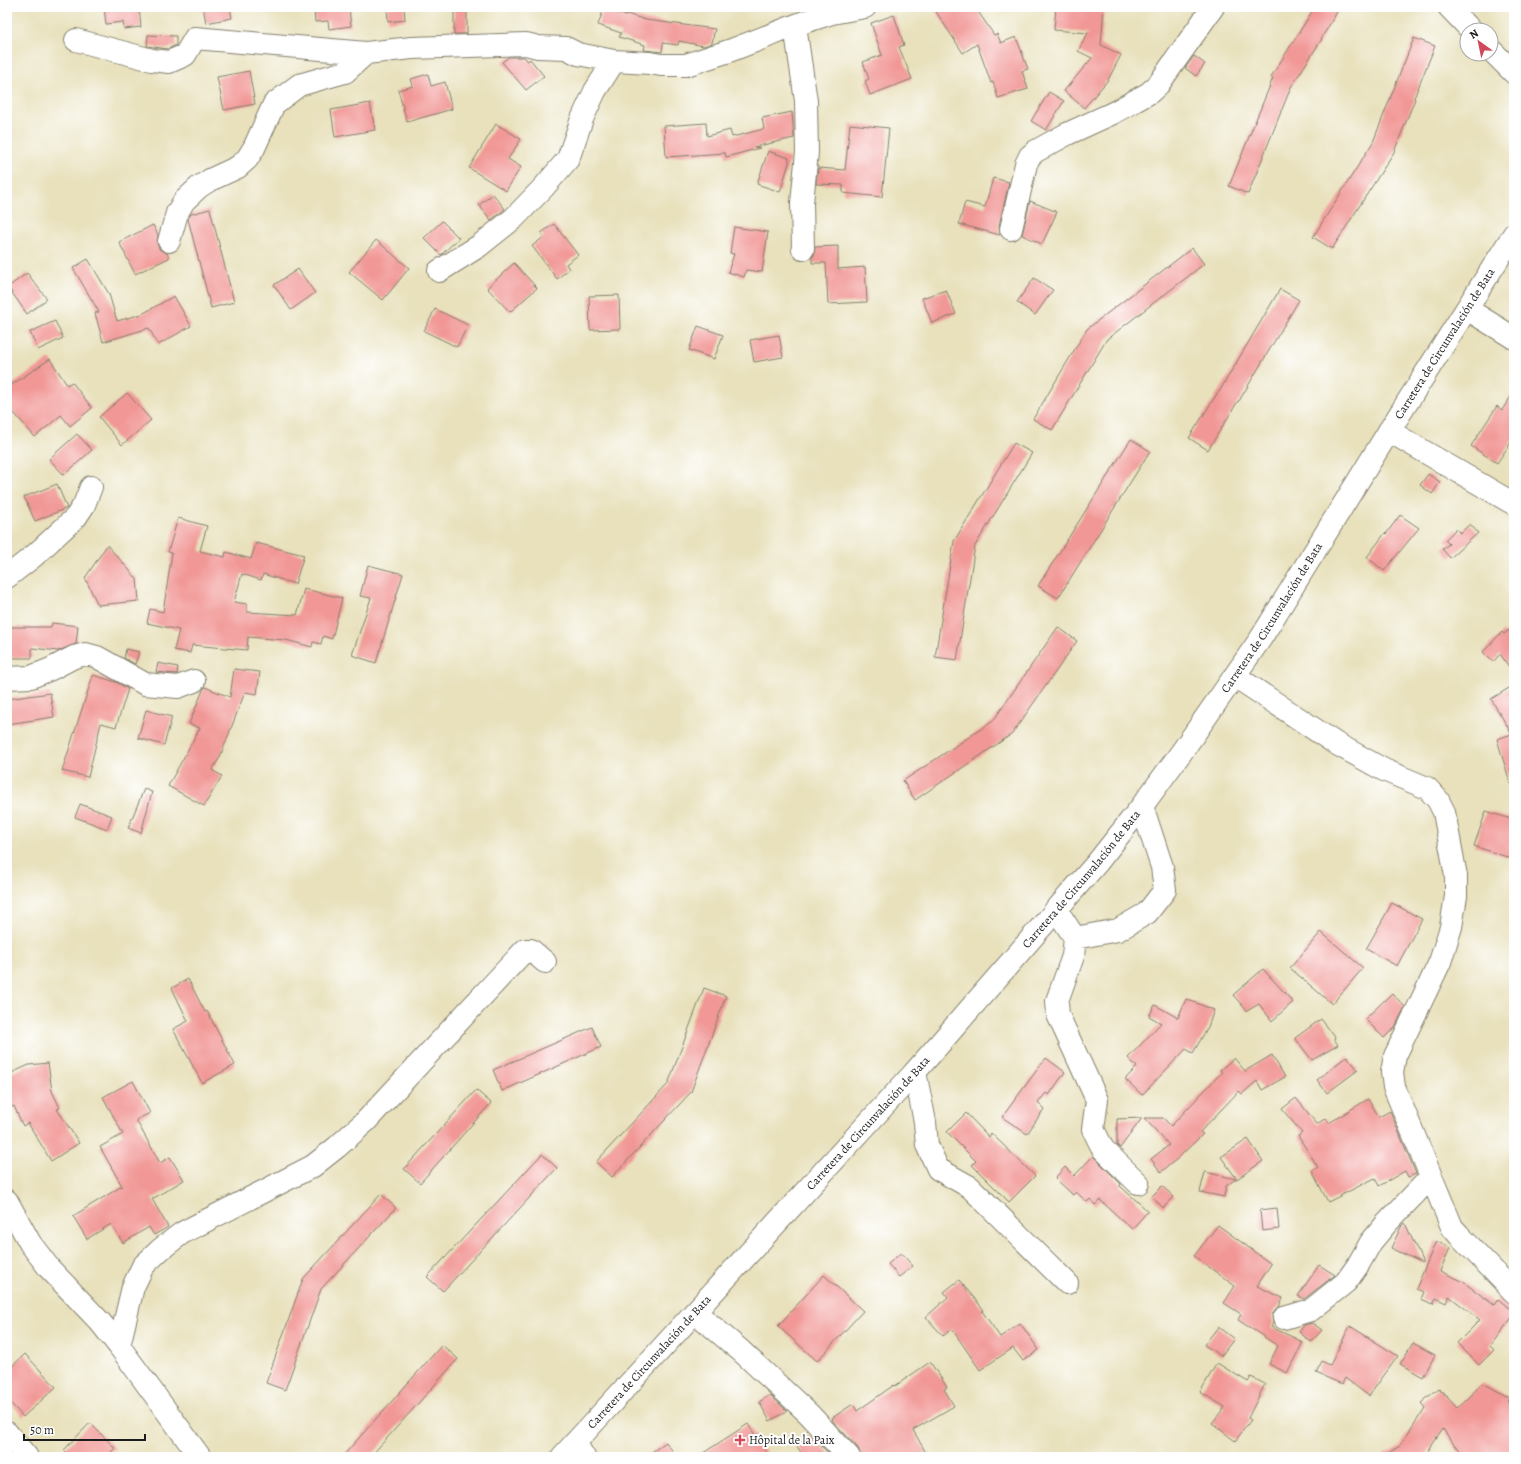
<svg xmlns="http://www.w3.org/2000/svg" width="1521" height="1464" font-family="Alegreya,serif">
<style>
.building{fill:#f19896}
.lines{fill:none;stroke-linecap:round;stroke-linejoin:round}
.minor-casing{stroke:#827e6c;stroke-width:24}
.major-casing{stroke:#827e6c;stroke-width:24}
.minor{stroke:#fff;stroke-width:22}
.major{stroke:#fff;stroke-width:22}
.poi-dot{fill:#d1495b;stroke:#fff;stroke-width:1.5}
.labels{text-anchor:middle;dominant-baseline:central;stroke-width:4;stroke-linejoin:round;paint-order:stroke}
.street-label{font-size:12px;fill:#1c1c1c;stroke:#fff}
.poi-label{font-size:12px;fill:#1c1c1c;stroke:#fff;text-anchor:start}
</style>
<rect width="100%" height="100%" fill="#fff"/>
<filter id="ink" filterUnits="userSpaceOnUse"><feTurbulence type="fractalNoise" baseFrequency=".025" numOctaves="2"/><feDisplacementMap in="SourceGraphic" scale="8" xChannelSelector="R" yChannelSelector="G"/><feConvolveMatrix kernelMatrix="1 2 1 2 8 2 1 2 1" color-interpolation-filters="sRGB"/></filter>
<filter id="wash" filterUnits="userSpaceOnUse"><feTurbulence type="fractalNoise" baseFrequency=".012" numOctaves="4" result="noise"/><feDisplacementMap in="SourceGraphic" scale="16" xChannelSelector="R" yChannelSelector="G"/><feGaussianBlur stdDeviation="0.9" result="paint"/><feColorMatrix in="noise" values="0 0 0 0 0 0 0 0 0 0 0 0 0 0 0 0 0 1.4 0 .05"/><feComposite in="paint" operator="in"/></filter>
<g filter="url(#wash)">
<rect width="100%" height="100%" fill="#e8e1bc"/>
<g id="blocks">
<path class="building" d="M104 7H139L141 27 124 29 123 22 106 24Z
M203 7H230L232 18 206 23Z
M314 7H349L351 26 329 29 328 21 315 22Z
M387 7H404L405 20 388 22Z
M454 7H467V34H454Z
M933 7H975L994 35 997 34 1001 43 1016 37 1028 69 1022 71 1028 89 998 98 993 82 991 83 977 44 963 53Z
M1056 7H1104L1101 45 1121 55 1108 80 1084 108 1064 91 1092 58 1078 51 1088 33 1054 30Z
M1315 7H1340L1321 39H1322L1291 87 1248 194 1229 186 1273 78 1271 77Z
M604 8 626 16 627 14 646 20 715 29 712 43 704 46 679 41 678 45 663 43 662 52 644 50 645 45 619 37 621 33 598 25Z
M894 15 904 45 899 47 912 79 870 95 865 81 869 79 863 62 882 55 871 23Z
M148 35 176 36V45L168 49 147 46Z
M1414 38 1435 46 1414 98 1415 99 1394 152 1332 249 1313 237 1373 142Z
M1194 56 1205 64 1196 76 1185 68Z
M509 57H524L528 61 530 59 544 76 526 90 502 62Z
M249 71 255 104 224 110 217 77Z
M428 74 431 86 445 82 452 109 407 122 398 90 413 86 411 79Z
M1049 92 1064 101 1046 130 1031 121Z
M370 103 375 130 335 137 331 110Z
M792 112 794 138 754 147 760 148 726 157 725 153 666 157 664 126 706 123 707 136 730 130 732 137 764 129 762 118Z
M496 124 521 139 508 159 521 167 506 191 469 168Z
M850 124 889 128 882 197 843 193V185L816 184 818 168 845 170Z
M768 151 789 158V163L780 192 757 184Z
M993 178 1009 182 999 226 1000 235 959 224 965 202 985 207Z
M493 194 505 209 491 220 479 205Z
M1030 201 1057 212 1042 244 1022 235Z
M210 209 234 302 211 308 188 219 191 214Z
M442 221 459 238 441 255 424 238Z
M554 224 578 255 566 264 569 269 557 279 532 246 544 237 541 233Z
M153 225 158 235 157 244 160 250 167 253 169 258 135 274 119 242Z
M734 227 768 232 762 272 746 270 744 277 728 272 734 254 730 253Z
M376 240 409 268 383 300 349 272Z
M838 246V269L865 267 867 302 828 304 826 263H812V258L814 255 815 247Z
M1192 248 1204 264 1107 339 1052 430 1033 419 1087 329Z
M88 259 109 294 117 321 142 314 174 296 191 326 158 345 149 328 103 342 95 313 99 312 73 268Z
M514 263 537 288 510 312 487 288Z
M298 269 315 293 291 310 274 285Z
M27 273 47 299 27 314 8 287Z
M1034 278 1053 290 1035 315 1017 302Z
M1280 289 1299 300 1239 401H1238L1208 450 1189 438 1218 392H1219Z
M946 290 956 314 932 323 922 298Z
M619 295 620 329 590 330 589 296Z
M435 309 468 325 457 347 424 331Z
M55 321 63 338 38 350 30 332Z
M698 326 723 335 714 359 689 350Z
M779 335 783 357 754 362 750 340Z
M50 359 67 385 72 382 92 408 70 426 61 415 35 437 7 405V388Z
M1514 392V438L1497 463 1471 446 1497 406 1502 410Z
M127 393 151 420 122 445 99 417Z
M77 434 92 450 64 475 49 459Z
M1131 439 1150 451 1058 598 1038 586Z
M1014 443 1032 453 975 546 957 660 935 657 954 541Z
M1428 474 1440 482 1432 494 1420 485Z
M57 484 67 508 35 521 24 497Z
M1400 515 1419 528 1384 571 1367 557 1385 533 1386 534Z
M178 518 207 526 200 551 225 557 226 552 251 559 256 543 304 555 295 584 263 574 261 580 242 574 234 602 247 604V612L297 615 304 589 342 598 332 639 323 636 321 644 313 642 312 647 286 640 248 637 247 650 192 645 190 653 174 650 179 630 147 623 150 609 163 612 172 553 168 552Z
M1470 524 1478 533 1450 558 1442 549 1449 544 1445 540 1456 529 1460 533Z
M107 545 137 579 139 601 98 605 85 578Z
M368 565 403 574 376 663 352 655 371 598 360 596Z
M52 623 78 626 76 644 58 651 32 648V658H7V627H51Z
M1514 626V674L1500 654 1493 662 1483 652 1502 632 1504 634Z
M1058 627 1077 641 1012 734 915 800 903 781 993 721Z
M126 649 139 652 135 664 124 658Z
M158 663 178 667 177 674 156 672Z
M234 669 260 672 257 694 245 692 220 757 212 770 222 776 204 806 168 786 200 728 189 724 203 690 205 687 230 697Z
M93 675 116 682 128 689 116 727 101 723 88 777 62 771Z
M1514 685V785L1511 786 1497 739 1512 734 1491 699Z
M50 693 54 717 7 724V699Z
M146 710 172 717 164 745 138 738Z
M144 789 152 792 141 833 128 828Z
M80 804 112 816 107 829 75 817Z
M1486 811 1514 820V846L1510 858 1474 846Z
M1392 903 1422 919 1397 966 1366 949Z
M1321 932 1363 968 1332 1004 1290 968Z
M1263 969 1293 1002 1272 1021 1259 1004 1247 1011 1233 995Z
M188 979 205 1012 207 1011 235 1065 202 1083 173 1029 188 1021 172 988Z
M704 988 726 996 691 1092 612 1177 596 1162 668 1084Z
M1392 993 1405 1007 1395 1027 1384 1038 1365 1019Z
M1186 999 1214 1010 1208 1027 1193 1053 1186 1049 1142 1095 1125 1079 1137 1067 1128 1058 1161 1023 1149 1016 1155 1005 1178 1018Z
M1321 1019 1335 1037 1334 1039 1338 1045 1312 1060 1295 1038Z
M592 1027 601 1047 502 1091 493 1070Z
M1272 1055 1285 1077 1262 1090 1257 1081 1242 1094 1239 1091 1200 1132 1203 1134 1177 1159 1161 1172 1151 1159 1169 1145 1144 1118H1163L1171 1126 1222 1072 1220 1070 1234 1058 1245 1071Z
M1347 1056 1358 1070 1327 1093 1317 1080Z
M1046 1058 1065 1072 1049 1095 1046 1093 1038 1103 1044 1109 1027 1134 1002 1117Z
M48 1063 52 1091 60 1108 57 1109 79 1143 51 1161 28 1123 23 1126 14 1106 7 1109V1075L29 1065Z
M133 1081 150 1113 136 1120 160 1163 170 1157 184 1180 152 1199 168 1227 154 1235 149 1227 123 1243 111 1224 87 1239 73 1216 122 1186 100 1147 123 1134 103 1097Z
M476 1090 491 1103 420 1183 404 1169Z
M1296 1098 1317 1124 1326 1118 1329 1123 1368 1099 1379 1117 1390 1111 1416 1174 1408 1177 1405 1171 1379 1186 1375 1178 1328 1202 1312 1171 1318 1167 1298 1136 1302 1133 1282 1109Z
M966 1113 989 1137 991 1133 1035 1176 1009 1202 972 1165 976 1161 947 1132Z
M1142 1118 1120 1148 1117 1145V1119Z
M1248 1139 1263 1161 1237 1179 1221 1157Z
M542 1154 557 1168 443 1291 427 1277Z
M1093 1156 1121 1184 1120 1186 1148 1211 1132 1229 1100 1200 1095 1205 1090 1199 1087 1202 1076 1192 1073 1195 1055 1178 1065 1167 1074 1176Z
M1205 1172 1236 1179 1226 1186 1224 1197 1200 1192Z
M1162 1186 1174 1197 1163 1208 1152 1196Z
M381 1194 396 1208 321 1289 285 1390 266 1383 303 1279Z
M1277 1208 1279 1229 1262 1231 1260 1210Z
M1405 1223 1423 1263 1391 1248 1401 1227Z
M1218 1225 1271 1264 1257 1286 1283 1298 1279 1307 1275 1310 1272 1315 1273 1323 1271 1327 1303 1342 1287 1373 1269 1364 1278 1346 1238 1320 1241 1314 1224 1303 1235 1286 1194 1256Z
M1436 1241 1450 1248 1440 1271 1462 1281 1494 1305 1498 1299 1514 1312V1315L1490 1346 1494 1350 1479 1365 1457 1343 1480 1320 1449 1296 1446 1303 1436 1298 1433 1304 1421 1299 1424 1292 1416 1289Z
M901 1253 913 1266 899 1277 888 1264Z
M1319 1265 1335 1275 1304 1299 1298 1296Z
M824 1275 863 1311 817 1361 778 1326Z
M959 1280 984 1310 982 1311 1000 1337 1020 1323 1039 1350 1023 1361 1013 1348 980 1370 952 1329 943 1336 926 1317 948 1297 944 1292Z
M1312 1323 1322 1330 1311 1342 1299 1332 1304 1325Z
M1350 1326 1398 1356 1369 1396 1345 1378 1342 1384 1316 1373 1322 1361 1330 1365Z
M1218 1327 1234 1339 1221 1356 1204 1345Z
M1413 1343 1435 1355 1423 1377 1400 1364Z
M442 1345 458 1359 370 1457H342Z
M25 1354 56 1387 23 1417 7 1399V1371Z
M930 1362 947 1387 944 1389 954 1406 913 1430 926 1453 919 1457H861L858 1448 832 1420H833L832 1418 853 1404 857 1411 894 1385 895 1386Z
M1217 1363 1248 1382 1251 1377 1265 1384 1248 1418 1251 1420 1235 1441 1212 1423 1225 1407 1200 1392Z
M1483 1383 1510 1398 1507 1400 1514 1408V1457H1473L1469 1452 1462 1456 1443 1429 1424 1457H1382L1400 1446 1425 1408 1421 1403 1439 1388 1457 1408Z
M770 1395 787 1411 770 1421 759 1402Z
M90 1423 115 1448 106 1457H71L64 1450Z
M748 1424 769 1457H697Z
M811 1435 832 1457H804L796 1445Z
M666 1442 677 1457H645Z"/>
</g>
</g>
<g filter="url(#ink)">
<use href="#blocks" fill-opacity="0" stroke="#827e6c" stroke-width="1"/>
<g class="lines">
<defs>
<path id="minor" d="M795 26 806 101 807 152 802 203 803 249
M76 40 152 60 169 62 185 55 195 38 366 53 412 48 526 44 538 47 566 48 578 54 614 61 650 63 661 65H686L729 51 807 21 832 13 865 7
M1011 229 1026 164 1030 156 1036 151 1067 134 1113 113 1149 93 1158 85 1213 7
M169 241 177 213 184 201 199 187 210 180 238 167 247 159 254 148 274 104 299 85 345 72 366 53
M439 271 479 246 514 218 544 187 568 159 582 119 595 91 614 61
M1467 309 1514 338
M1389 431 1514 504
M7 577 35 555 76 517 84 505 91 487
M1235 676 1335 743 1384 770 1427 788 1438 800 1444 812 1456 876V896L1451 927 1440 962 1395 1056 1392 1072 1394 1087 1452 1227 1459 1235 1514 1292
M7 678 31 677 51 669 74 657 86 654 97 657 145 684 178 687 194 681
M1056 909 1075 938 1073 956 1057 1001 1058 1015 1097 1100 1093 1129 1103 1149 1138 1183
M1075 938 1118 930 1147 913 1165 890 1162 867 1142 806
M915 1072 925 1122 927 1145 938 1169 970 1187 1067 1283
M7 1201 30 1243 49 1268 101 1323 119 1346 200 1457
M695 1312 741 1351 809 1414 849 1457
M1284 1318 1311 1310 1346 1282 1358 1265 1371 1242 1386 1224 1431 1177
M119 1346 133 1287 143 1266 161 1249 182 1233 313 1166 337 1147 366 1121 525 950H531L545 962
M7 1433 27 1457
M575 1443 584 1457"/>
<g id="major">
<path d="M1449 7 1471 30"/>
<path d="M1491 50 1514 73"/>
<path id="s1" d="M562 1457 915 1072 1097 863 1142 806 1183 750 1261 638 1389 431 1514 234"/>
</g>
</defs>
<use href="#minor" class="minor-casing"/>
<use href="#major" class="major-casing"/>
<use href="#minor" class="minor"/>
<use href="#major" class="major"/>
</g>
</g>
<path class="poi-dot" d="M738 1434h4v4h4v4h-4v4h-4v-4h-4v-4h4z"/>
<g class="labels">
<g class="street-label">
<text stroke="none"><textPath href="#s1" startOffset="1425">Carretera de Circunvalación de Bata</textPath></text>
<text stroke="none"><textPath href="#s1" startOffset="1101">Carretera de Circunvalación de Bata</textPath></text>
<text stroke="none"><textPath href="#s1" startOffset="777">Carretera de Circunvalación de Bata</textPath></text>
<text stroke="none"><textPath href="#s1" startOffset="453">Carretera de Circunvalación de Bata</textPath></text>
<text stroke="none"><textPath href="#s1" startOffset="129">Carretera de Circunvalación de Bata</textPath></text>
</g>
<g class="poi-label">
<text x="749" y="1440">Hôpital de la Paix</text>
</g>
</g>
<rect width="1521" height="1464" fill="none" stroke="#fff" stroke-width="24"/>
<g transform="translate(1479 42) rotate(327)"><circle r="19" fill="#ffffff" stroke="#a4a4a4"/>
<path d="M0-3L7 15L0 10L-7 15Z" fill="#d1495b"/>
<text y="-6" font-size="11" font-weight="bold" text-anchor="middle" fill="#1c1c1c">N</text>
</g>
<path d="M24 1434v6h121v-6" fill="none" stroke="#1c1c1c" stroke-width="2"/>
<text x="30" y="1434" font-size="12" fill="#1c1c1c" stroke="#ffffff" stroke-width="3" paint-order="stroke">50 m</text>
</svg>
